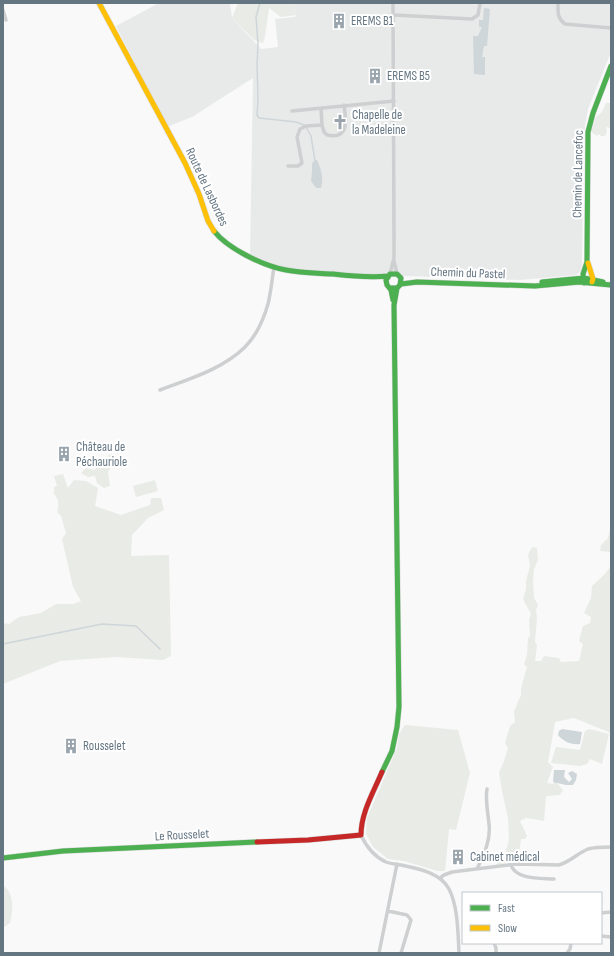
<svg xmlns="http://www.w3.org/2000/svg" width="614" height="956" font-family="'Sofia Sans Condensed',sans-serif">
<style>
.built{fill:#e8e9e9}
.green{fill:#e8ebe6}
.water{fill:#ced6d9}
.lines{fill:none;stroke-linecap:round;stroke-linejoin:round}
.stream{stroke:#ced6d9;stroke-width:1.5}
.fast-casing{stroke:#d5d6d7;stroke-width:6}
.slow-casing{stroke:#d5d6d7;stroke-width:6}
.jam-casing{stroke:#d5d6d7;stroke-width:6}
.street{stroke:#cecfd0;stroke-width:3.5}
.fast{stroke:#4caf50;stroke-width:5}
.slow{stroke:#ffc107;stroke-width:5}
.jam{stroke:#c62828;stroke-width:5}
.labels{text-anchor:middle;dominant-baseline:central;stroke-width:4;stroke-linejoin:round;paint-order:stroke}
.poi-label{font-size:13px;fill:#657683;stroke:#fff;text-anchor:start}
.street-label{font-size:13px;fill:#657683;stroke:#fff}
</style>
<rect width="100%" height="100%" fill="#f9f9f9"/>
<path class="built" d="M159 3H230L232 18 261 49 278 47 275 19 295 17 296 15 294 3H611V52L588 109 585 125 583 164 582 265 580 272 576 275 520 280 405 276 311 271 287 268 271 264 250 255 253 78 192 117 167 127 116 26Z"/>
<path class="green" d="M238 3H294L296 15 281 17 269 8 265 37 263 43 254 40 232 18Z
M606 103H611V128L606 127 607 132 605 136H601L599 134 597 136 591 132 596 117 602 112Z
M331 113 339 131 328 133 325 114Z
M110 454 115 457V462L110 467V469L108 472 110 486 104 488 97 483 95 476 88 477 81 473 86 468 95 470 98 462 104 461Z
M63 474 68 488 74 480 86 481 98 488 95 506 121 515 150 505 151 498H161L164 510 148 518 132 535 131 556 169 555 171 656 163 660 116 657 60 661 3 684V623L9 624 19 617 41 613 56 604H73L81 601 73 587 62 539 66 533 61 516 57 512C59 506 59 499 54 494V487L57 486 54 476Z
M155 480 158 491 136 497 133 486Z
M611 524V552L600 551 601 545 608 538Z
M532 547 537 548 538 560 534 569 533 582 534 598 538 605 536 610 537 618 535 642 537 645 535 661H541L544 656 559 658 561 662 579 661 583 644 579 641 583 626 590 623 591 617 584 613 591 598 592 586 604 575 611 566V733L574 718 555 722 548 762 553 767 547 783 553 784 555 781 563 790 560 795 546 796 544 821 526 818 520 821 527 836 525 839H521L518 860 496 865 505 855 509 839 508 818 502 791 499 772 503 764 508 748 505 743 510 726 515 722 514 711 521 695V688L527 667 524 664 527 655 528 638 530 636 529 619 531 614 523 599 526 589V581L530 566 528 555Z
M405 725 458 730 470 773 456 830 449 829 445 871H437L404 861 388 859 373 847 366 834 367 818 397 748 399 734Z
M589 729 609 734 602 764 590 759 587 764 580 766 551 763 556 747 580 750 585 731Z
M3 885C15 895 13 908 10 923L3 928Z"/>
<path class="water" d="M484 8 490 9 487 46H484L482 57H485V75L474 74 473 36H478L482 27H479V20H483Z
M315 160H317C321 169 324 178 321 188H316L311 181 312 171V163Z
M562 729 582 732 580 744C571 745 564 742 558 735L559 731Z
M554 770H565L564 777 569 782 572 779 568 773 572 771 577 774 576 780 573 785H566L553 782Z"/>
<g class="lines">
<path class="stream" d="M260 3 256 17 258 44 257 64 258 100 257 115 259 118 296 122 304 125
M306 127 311 136 315 161
M3 644 102 624 136 626 160 649"/>
<defs>
<path id="fast" d="M214 231C228 249 264 266 286 270 301 273 317 273 333 274 351 276 369 278 388 276
M542 282 584 278 603 282
M584 283 583 274 587 262 588 132 593 113 611 66
M401 284 417 282 535 286 579 282 611 285
M390 288H397L400 285 401 278 397 274H390L386 280 387 285 391 290 393 300
M382 772 392 751 397 727 399 707 394 305 397 288
M3 858 63 851 257 842"/>
<path id="slow" d="M99 3 185 163 199 194 208 221 214 231
M588 263 593 279 592 282"/>
<path id="jam" d="M257 842 308 840 361 835C361 813 373 793 382 772"/>
</defs>
<use href="#fast" class="fast-casing"/>
<use href="#slow" class="slow-casing"/>
<use href="#jam" class="jam-casing"/>
<path class="street" d="M558 3C558 12 557 18 565 24L611 28
M3 10 6 20
M394 15 472 19 478 15 480 3
M321 108 322 125 324 132 327 135C350 140 346 119 344 105
M292 111 394 101
M288 166H298L302 163 297 137 300 129 306 126 322 125
M394 261 397 274
M390 274 394 258V241L393 3
M160 390C189 379 223 369 245 347 256 336 264 318 268 304 271 292 272 279 274 267
M361 835C366 846 375 857 386 862 391 864 396 864 401 865 418 869 440 872 449 889 458 906 458 934 459 953
M511 865C516 880 541 878 554 879
M477 869C484 854 491 840 489 824 488 812 485 801 487 789
M440 878 444 875 452 872 516 864 559 865C570 862 578 853 588 849 595 847 604 847 611 847
M388 911 407 915 411 920 401 953
M601 913 611 912
M601 936 611 937
M494 943 496 948V953
M379 953 397 864
M567 953 570 949 571 943"/>
<use href="#fast" class="fast"/>
<use href="#slow" class="slow"/>
<use href="#jam" class="jam"/>
</g>
<defs>
<symbol id="building-bare" viewBox="-9 -9 18 18"><path d="M-4-6H4V6H1V3H-1V6H-4ZM-2.5-4.3h1.7v1.8h-1.7ZM.8-4.3h1.7v1.8H.8ZM-2.5-1h1.7V.8h-1.7ZM.8-1h1.7V.8H.8Z" fill="#99a4ac" stroke="#fff" stroke-width="2.5" paint-order="stroke"/></symbol>
<symbol id="church-bare" viewBox="-9 -9 18 18"><path d="M-1.2-6h2.4v3.5h3.3v2.4h-3.3V6h-2.4V-.1h-3.3v-2.4h3.3Z" fill="#99a4ac" stroke="#fff" stroke-width="2.5" paint-order="stroke"/></symbol>
</defs>
<g fill-rule="evenodd">
<use href="#building-bare" x="328" y="10" width="22" height="22"/>
<use href="#building-bare" x="364" y="65" width="22" height="22"/>
<use href="#church-bare" x="329" y="111" width="22" height="22"/>
<use href="#building-bare" x="53" y="443" width="22" height="22"/>
<use href="#building-bare" x="60" y="735" width="22" height="22"/>
<use href="#building-bare" x="447" y="846" width="22" height="22"/>
</g>
<g class="labels">
<g class="poi-label">
<text x="351" y="21">EREMS B1</text>
<text x="387" y="76">EREMS B5</text>
<text x="352" y="115">Chapelle de<tspan x="352" dy="15">la Madeleine</tspan></text>
<text x="76" y="447">Château de<tspan x="76" dy="15">Péchauriole</tspan></text>
<text x="83" y="746">Rousselet</text>
<text x="470" y="857">Cabinet médical</text>
</g>
<g class="street-label">
<text transform="translate(578 174) rotate(-89)">Chemin de Lancefoc</text>
<text transform="translate(207 187) rotate(65)">Route de Lasbordes</text>
<text transform="translate(468 273) rotate(2)">Chemin du Pastel</text>
<text transform="translate(182 835) rotate(-3)">Le Rousselet</text>
</g>
</g>
<rect width="614" height="956" fill="none" stroke="#657683" stroke-width="8"/>
<rect x="462" y="892" width="140" height="52" fill="#ffffff" stroke="#c1c8cd"/>
<rect x="470" y="905" width="20" height="6" fill="#4caf50" stroke="#c1c8cd"/>
<text x="498" y="912" font-size="12" fill="#657683">Fast</text>
<rect x="470" y="925" width="20" height="6" fill="#ffc107" stroke="#c1c8cd"/>
<text x="498" y="932" font-size="12" fill="#657683">Slow</text>
</svg>
